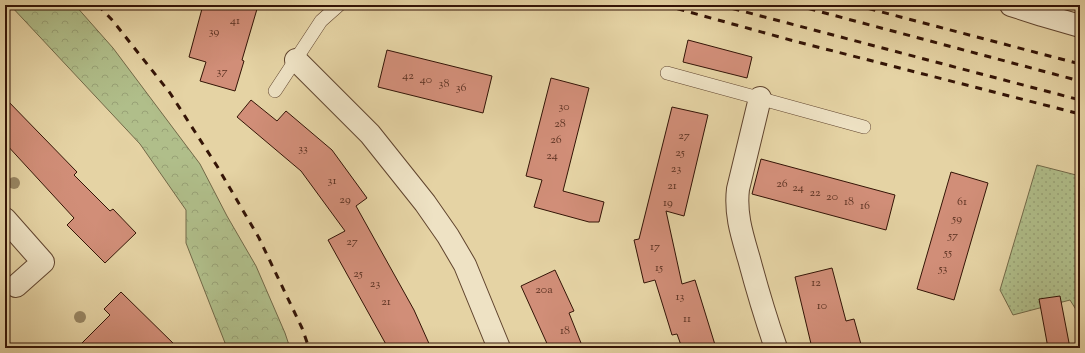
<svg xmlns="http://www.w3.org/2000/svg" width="1085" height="353" font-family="'Sorts Mill Goudy',serif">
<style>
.green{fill:url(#green-dots);stroke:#726948}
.forest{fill:url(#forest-crowns);stroke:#726948}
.building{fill:#d18e78;stroke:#341406}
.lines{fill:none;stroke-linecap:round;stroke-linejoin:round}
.service-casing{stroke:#60442e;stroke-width:14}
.minor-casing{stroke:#60442e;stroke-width:24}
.service{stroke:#eee2c4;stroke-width:13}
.minor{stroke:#eee2c4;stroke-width:22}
.rail{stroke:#341406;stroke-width:3;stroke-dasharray:7 7;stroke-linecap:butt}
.tree{fill:#988663}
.labels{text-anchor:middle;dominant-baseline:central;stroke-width:3;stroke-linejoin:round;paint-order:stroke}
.number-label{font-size:12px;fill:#5b3222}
</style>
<defs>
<pattern id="green-dots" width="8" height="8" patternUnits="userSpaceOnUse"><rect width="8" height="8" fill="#b0be8a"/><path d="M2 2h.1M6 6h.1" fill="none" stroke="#98a276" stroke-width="1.8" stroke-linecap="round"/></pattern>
<pattern id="forest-crowns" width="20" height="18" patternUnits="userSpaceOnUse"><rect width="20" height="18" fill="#b0be8a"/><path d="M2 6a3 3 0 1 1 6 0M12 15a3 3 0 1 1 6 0" fill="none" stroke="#98a276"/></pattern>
</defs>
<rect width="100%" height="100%" fill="#e5d3a4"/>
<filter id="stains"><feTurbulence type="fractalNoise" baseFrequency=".005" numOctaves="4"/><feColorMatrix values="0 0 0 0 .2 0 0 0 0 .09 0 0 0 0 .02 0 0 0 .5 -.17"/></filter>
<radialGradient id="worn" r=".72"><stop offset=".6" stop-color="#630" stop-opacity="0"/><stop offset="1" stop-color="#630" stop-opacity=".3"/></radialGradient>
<path class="green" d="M1037 165 1080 176V316L1070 300 1013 315 1000 290Z"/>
<path class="forest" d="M10 5H75L113 48 200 164 227 216 256 266 285 333 290 348H227L186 243V210L140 144Z"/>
<path class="building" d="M203 5H240L257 9 242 60 244 61 235 91 200 81 206 62 189 57Z
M688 40 752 57 747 78 683 62Z
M387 50 492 76 483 113 378 87Z
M551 78 589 88 563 191 604 202 599 222H589L534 207 542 180 526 176Z
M5 98 77 172 74 175 110 211 113 209 136 233 105 263 67 225 74 218 5 143Z
M251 100 277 121 286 111 332 150 367 198 356 206 414 310 431 348H388L328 240 345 231 301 171 237 117Z
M672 107 708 115 684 216 666 211 682 284 695 280 716 348H682L677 334 672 335 655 280 644 283 634 240 639 239Z
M761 159 895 195 886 230 752 194Z
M951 172 988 183 954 300 917 289Z
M832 268 846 321 854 319 862 348H812L795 277Z
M555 270 574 311 569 313 583 348H549L521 286Z
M121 292 178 348H77L110 315 104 309Z
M1060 296 1070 348H1048L1039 299Z"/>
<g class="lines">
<defs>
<path id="service" d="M667 73 864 127
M275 91 321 21 339 5"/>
<path id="minor" d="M1011 5 1042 15 1080 26
M296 60 370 134 425 203 448 236 465 265 499 348
M760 98 738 189C735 214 742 235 749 259 757 289 766 319 776 348
M5 219 43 262 16 286"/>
</defs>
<use href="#service" class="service-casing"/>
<use href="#minor" class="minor-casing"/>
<use href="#service" class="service"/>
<use href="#minor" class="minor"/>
<path class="rail" d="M98 5 113 21 170 93 217 166 259 238 302 328 309 348
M664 5 794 41 1080 114
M719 5 1080 100
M795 5 1080 81
M855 5 1080 64"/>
</g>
<g class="tree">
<circle cx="14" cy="183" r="6"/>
<circle cx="80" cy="317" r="6"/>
</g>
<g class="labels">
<g class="number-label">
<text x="235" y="21">41</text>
<text x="214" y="32">39</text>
<text x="222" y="72">37</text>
<text x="408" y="76">42</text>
<text x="426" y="80">40</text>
<text x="444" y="84">38</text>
<text x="461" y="88">36</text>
<text x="564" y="107">30</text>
<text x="560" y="124">28</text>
<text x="684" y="136">27</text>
<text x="556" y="140">26</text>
<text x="303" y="149">33</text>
<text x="680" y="153">25</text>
<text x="552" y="156">24</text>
<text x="676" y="169">23</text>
<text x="332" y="181">31</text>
<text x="782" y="184">26</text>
<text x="672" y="186">21</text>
<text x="798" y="188">24</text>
<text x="815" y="193">22</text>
<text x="832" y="197">20</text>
<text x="345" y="200">29</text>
<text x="849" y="202">18</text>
<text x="962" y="202">61</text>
<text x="668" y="203">19</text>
<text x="865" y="206">16</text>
<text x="957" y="219">59</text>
<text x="953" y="236">57</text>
<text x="352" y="242">27</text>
<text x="655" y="247">17</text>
<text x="948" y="253">55</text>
<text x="659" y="268">15</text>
<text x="943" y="269">53</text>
<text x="358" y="274">25</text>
<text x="816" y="283">12</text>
<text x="375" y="284">23</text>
<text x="544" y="290">20a</text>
<text x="680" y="297">13</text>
<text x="386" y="302">21</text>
<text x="822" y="306">10</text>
<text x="687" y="319">11</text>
<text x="565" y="331">18</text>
</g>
</g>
<rect width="1085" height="353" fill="none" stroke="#e5d3a4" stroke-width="20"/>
<rect x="6" y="6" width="1073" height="341" fill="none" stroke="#341406" stroke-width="2"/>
<rect x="10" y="10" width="1065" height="333" fill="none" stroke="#341406"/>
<rect width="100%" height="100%" filter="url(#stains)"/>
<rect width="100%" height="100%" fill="url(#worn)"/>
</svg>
